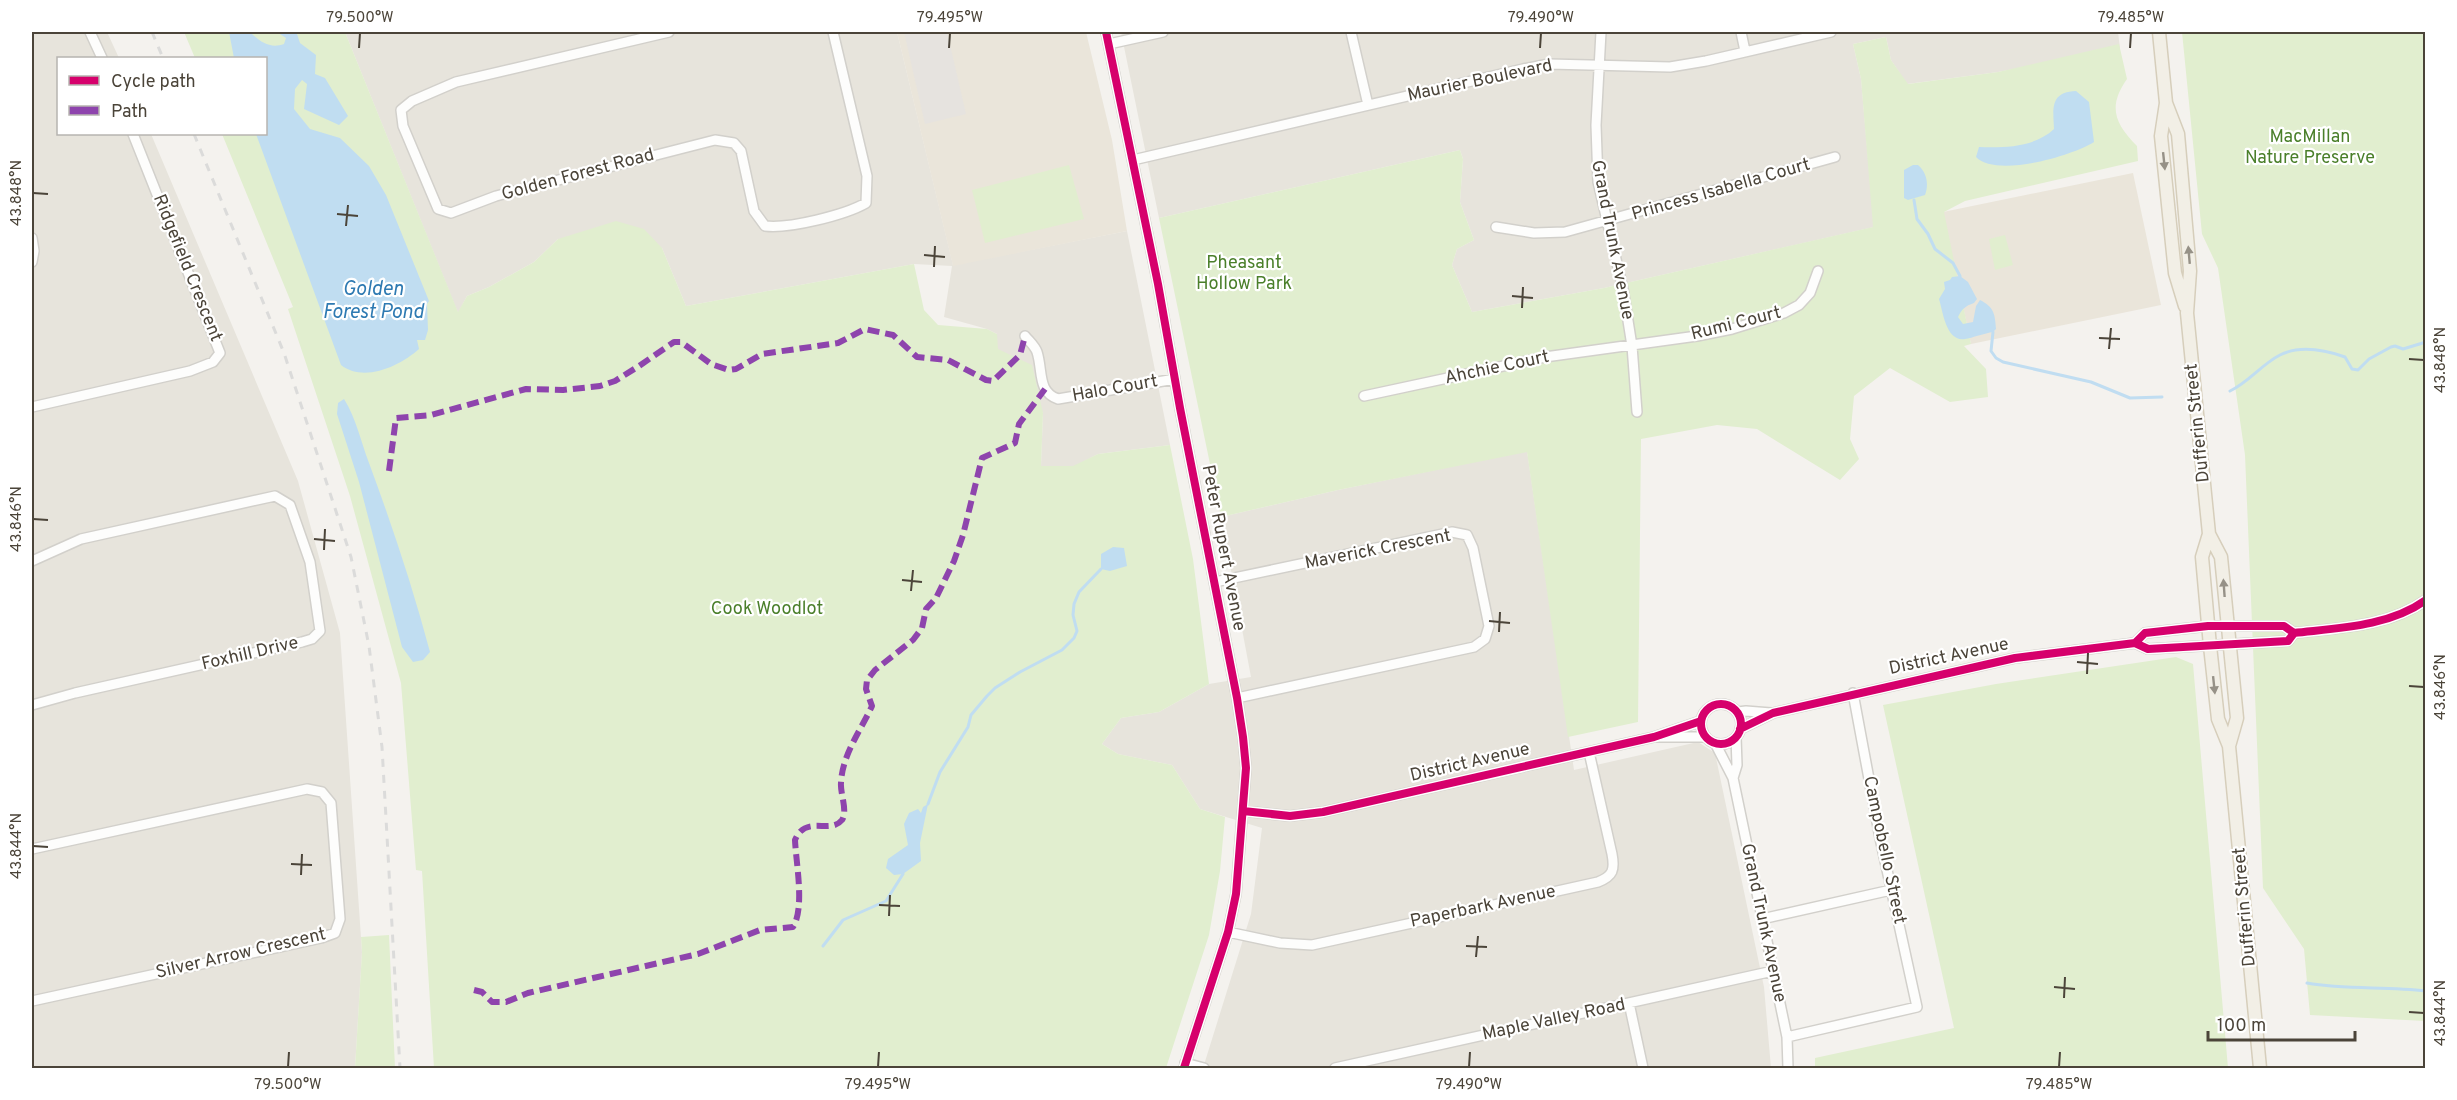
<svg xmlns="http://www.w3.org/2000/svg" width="2457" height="1100" font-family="Overpass,sans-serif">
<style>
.residential{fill:#e7e4dc}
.education{fill:#eae5da}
.green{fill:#e1eecf}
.parking{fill:#e6e3df}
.water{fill:#c0ddf1}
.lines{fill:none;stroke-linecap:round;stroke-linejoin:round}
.stream{stroke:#c0ddf1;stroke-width:3}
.minor-casing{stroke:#d2d0cb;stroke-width:12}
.major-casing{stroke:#d6cebb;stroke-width:15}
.minor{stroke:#fdfdfc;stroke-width:9}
.major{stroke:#f2efe6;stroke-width:12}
.rail{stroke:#dbdbda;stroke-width:3;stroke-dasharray:8 8;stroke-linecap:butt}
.quiet{stroke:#8e44ad;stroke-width:6;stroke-dasharray:12 6;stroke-linecap:butt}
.cycleway-casing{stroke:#fff;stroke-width:11}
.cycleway{stroke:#d6006c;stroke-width:8}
.oneway{fill:#969187}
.ticks{fill:none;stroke:#4b4439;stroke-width:2}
.labels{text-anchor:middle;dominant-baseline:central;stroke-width:4.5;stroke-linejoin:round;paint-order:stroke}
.street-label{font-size:18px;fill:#4b4439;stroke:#fff}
.park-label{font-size:18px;fill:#4a7f2a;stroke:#fff}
.water-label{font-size:20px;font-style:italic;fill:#2e7ab2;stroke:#fff}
.neatline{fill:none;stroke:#4b4439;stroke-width:2}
.ticks-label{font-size:15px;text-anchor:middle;fill:#4b4439}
</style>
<rect width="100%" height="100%" fill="#f4f2ee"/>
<path class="residential" d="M32 32H107L119 58H58V134H151L298 481 340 633 362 952 355 1068H32Z
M345 32H897L953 265 1127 231 1170 445 1098 454 1073 467 1041 466 1043 413 997 348V334L987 329 944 317 952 266 914 264 686 306 662 248 558 239 534 262 489 287 467 296 458 313Z
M1121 32H2118L2120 48 1998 72 1907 84 1891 60 1886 37 1853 44 1861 79 1874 227 1604 288 1472 312 1452 265 1457 249 1474 240 1460 202 1463 159 1460 150 1159 218Z
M1527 451 1574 770 1698 742 1715 753 1764 987 1771 1068H1203L1251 914 1262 828 1200 809 1172 765 1118 754 1102 744 1121 718 1159 712 1209 684 1251 677 1221 517 1338 490Z"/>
<path class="education" d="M897 32H1086L1112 140 1127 231 953 266Z
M2133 173 2161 305 1971 344 1943 212Z"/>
<path class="green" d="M184 32H345L458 312 467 296 489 287 534 262 558 239 616 221 644 229 662 248 686 306 914 264 924 310 938 325 987 329 997 334 998 349 1032 365 1043 413 1041 466H1073L1098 454 1170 445 1193 559 1209 684 1159 712 1121 718 1102 744 1118 754 1172 765 1200 809 1225 817 1220 871 1209 935 1166 1068H434L422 871 416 870 401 683 350 496 288 309 293 307 222 134H266V58H195Z
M2182 32H2425V1021L2310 1015 2304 949 2263 888 2245 455 2218 268 2202 234Z
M1886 37 1891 60 1908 84 1998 72 2119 44 2127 79C2108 106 2114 123 2137 146L2138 161 1965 201 1944 212 1971 344 1964 346 1986 369 1988 397 1950 402 1890 368 1854 396 1850 439 1859 459 1840 480 1757 429 1717 425 1641 439 1638 722 1568 737 1527 452 1338 490 1221 517 1159 218 1460 150 1463 159 1460 202 1474 240 1457 249 1452 265 1472 312 1604 288 1873 227 1861 79 1853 44Z
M1069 165 1084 219 985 243 972 190Z
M2005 235 2013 265 1995 270 1989 239Z
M2176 657 2193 664 2228 1068H1815V1058L1954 1028 1883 705 1996 684Z
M389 935 395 1068H355L362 952 361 937Z"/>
<path class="parking" d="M904 32H947L966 114 925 124Z"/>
<path class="water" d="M229 32H250C260 42 270 49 284 44L286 38 277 32H299L297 34 300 43 316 55 315 74 325 78 348 116 339 125 304 109 307 84 302 80 295 89 294 109 310 129 340 138 369 166 386 195 429 301 427 304 428 330 425 340H417L419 349C400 366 364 383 341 365L256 134H266V58H234Z
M2076 91 2089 102 2094 142C2072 156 1996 178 1976 157L1979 147C2005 148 2035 147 2054 129 2053 108 2050 92 2076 91Z
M1913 165H1918C1927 173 1929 184 1925 195L1908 200 1904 198V170Z
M1960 276 1968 282 1977 299 1974 303C1965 306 1962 309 1958 317L1963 324 1973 322 1976 306 1980 300C1994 307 1995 314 1996 329L1993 332C1985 333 1972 338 1965 339 1946 342 1943 312 1939 299L1945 289 1944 282 1950 280 1952 277Z
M344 399C356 418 361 442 369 463 392 525 413 588 430 652L423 660 413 662 402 647 359 482 337 414 338 403Z
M1113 547 1124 548 1127 566 1110 571 1101 569V554Z
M928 804 920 843 921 861 903 874 894 875 886 868 888 859 908 845 904 824 909 813 918 809 921 813 923 807Z"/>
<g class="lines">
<path class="stream" d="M1914 200 1917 219 1928 234 1935 249 1953 263 1960 276
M1993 332 1991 351 1996 358 2003 362 2091 382 2130 398 2162 397
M2230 391C2249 382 2262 364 2280 355 2300 345 2325 350 2345 357L2352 369 2358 370 2369 359 2391 347 2395 346 2403 349 2426 342
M928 804 940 772 968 727 971 715 987 696 995 688 1020 672 1062 650 1074 638 1077 631 1073 615 1074 604 1079 592 1101 569
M823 946 843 920 886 901 903 874
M2307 983C2346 990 2386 986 2426 991"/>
<defs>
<path id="minor" d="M90 32 102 58
M669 32 456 82 412 101 401 110 403 126 438 209 451 213 496 196 715 140 734 143 741 151 754 211 765 226C789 229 845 215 866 203L867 176 833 32
M1106 32 1158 284 1180 408 1237 698 1243 737 1246 768 1236 894 1228 932 1184 1068
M1351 32 1368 105
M1601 32 1596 125 1598 182 1623 289 1632 346 1637 412
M1741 32 1745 51
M1109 44 1163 32
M1133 160 1523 69 1549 64 1670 67 1706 61 1831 32
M1496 227 1534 233 1565 232 1835 157
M32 238 34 251 32 262
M1025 336C1029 341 1035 346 1037 352 1043 370 1037 392 1058 399L1175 379
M1364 396 1545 357 1697 336 1732 329 1784 313 1799 305 1810 293 1818 271
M32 407 190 371 213 362 220 353 133 134
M32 561 81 539 275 496 290 505 310 562 320 631 312 639 302 642 75 693 32 705
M1215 582 1452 532 1467 535 1473 548 1489 626 1485 639 1474 647 1237 698
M2135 643 2145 633 2208 626H2284L2294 633C2338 628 2388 627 2426 600
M1701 724a20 20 0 1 1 40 0a20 20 0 1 1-40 0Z
M1738 712 1746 711 1771 713
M1740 729 1773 713 2015 658 2135 643 2148 649 2288 641 2294 633
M1657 737H1706
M1715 743 1733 778 1787 1037 1788 1068
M1733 778 1737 765 1736 737
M1243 811 1290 816 1323 812 1654 737 1701 721
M32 849 307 789 322 792 331 803 340 919 335 933 321 938 32 1001
M1762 919 1891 890
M1228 932 1280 943 1312 945 1598 882C1613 876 1615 870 1612 854L1589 752
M1629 1003 1643 1068
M1787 1037 1917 1007 1880 838 1853 693
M1185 1063 1204 1068
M1335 1068 1773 971"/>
<path id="major" d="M2159 32 2166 103 2161 136 2175 273 2185 306
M2166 103 2178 134 2190 271 2187 313 2209 534 2202 557 2210 646 2218 719 2229 746 2260 1068
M2209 534 2221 557 2237 718 2229 746"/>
</defs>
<use href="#minor" class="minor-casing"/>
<use href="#major" class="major-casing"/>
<use href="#minor" class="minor"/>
<use href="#major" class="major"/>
<path class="rail" d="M152 32 163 58
M194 134 284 353 351 557 369 646 382 747 400 1068"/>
<path class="quiet" d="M389 471 396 418 431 415 526 389 563 390 600 386 615 381 639 366 674 342H681L711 364 729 370 736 369 762 354 838 343 865 329 893 335 917 357 948 360 986 380 993 381 1020 355 1025 336
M474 990 482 992 492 1002H506L528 993 698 954 760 930 793 927C805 908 796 863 795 840 806 814 830 835 842 820 848 811 840 793 841 783 842 755 861 730 872 706L866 689 867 680 875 670 913 640 922 628 926 609 936 598 954 561 963 535 982 458 1015 443 1019 424 1045 389"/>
<defs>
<path id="cycleway" d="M1106 32 1158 284 1180 408 1237 698 1243 737 1246 768 1236 894 1228 932 1184 1068
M2135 643 2145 633 2208 626H2284L2294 633C2338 628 2388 627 2426 600
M1701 724a20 20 0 1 1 40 0a20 20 0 1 1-40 0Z
M1740 729 1773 713 2015 658 2135 643 2148 649 2288 641 2294 633
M1243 811 1290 816 1323 812 1654 737 1701 721"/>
</defs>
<use href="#cycleway" class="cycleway-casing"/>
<use href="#cycleway" class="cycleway"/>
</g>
<defs><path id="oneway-solid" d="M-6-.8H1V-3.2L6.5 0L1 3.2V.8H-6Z" transform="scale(1.5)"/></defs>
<g class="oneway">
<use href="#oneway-solid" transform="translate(2164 161) rotate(84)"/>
<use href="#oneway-solid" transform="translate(2189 255) rotate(-95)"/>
<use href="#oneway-solid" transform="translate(2224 588) rotate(-94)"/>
<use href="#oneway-solid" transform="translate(2214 685) rotate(84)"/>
</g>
<path class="ticks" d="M359 48 360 33M949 48 950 33M1540 48 1541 33M2130 48 2131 33M33 193 48 194M337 214 358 216M346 226 348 205M924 255 945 257M934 267 935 246M1512 296 1533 298M1522 308 1523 287M2099 338 2120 339M2109 349 2111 328M2409 359 2424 360M33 519 48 520M314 539 335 541M324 550 325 529M902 580 922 582M911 591 913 570M1489 621 1510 623M1499 632 1500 612M2077 662 2098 664M2087 674 2088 653M2409 686 2424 687M33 846 48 847M291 864 312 865M301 875 302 854M879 905 900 906M889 916 890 895M1466 946 1487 947M1476 957 1478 936M2054 987 2075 989M2064 998 2065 977M2409 1012 2424 1013M288 1067 289 1052M878 1067 879 1052M1469 1067 1470 1052M2059 1067 2060 1052"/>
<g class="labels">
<g class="street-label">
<text transform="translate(1480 81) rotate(-12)">Maurier Boulevard</text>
<text transform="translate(578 175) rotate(-15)">Golden Forest Road</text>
<text transform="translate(1721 190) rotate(-16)">Princess Isabella Court</text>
<text transform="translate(1612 240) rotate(79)">Grand Trunk Avenue</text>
<text transform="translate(187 268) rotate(68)">Ridgefield Crescent</text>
<text transform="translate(1736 324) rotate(-14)">Rumi Court</text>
<text transform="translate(1497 368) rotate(-12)">Ahchie Court</text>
<text transform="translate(1115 389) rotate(-10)">Halo Court</text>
<text transform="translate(2198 423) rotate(-96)">Dufferin Street</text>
<text transform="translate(1223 548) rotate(79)">Peter Rupert Avenue</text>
<text transform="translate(1378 550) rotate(-11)">Maverick Crescent</text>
<text transform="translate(250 654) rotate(-13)">Foxhill Drive</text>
<text transform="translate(1949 657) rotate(-12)">District Avenue</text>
<text transform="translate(1470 763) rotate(-13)">District Avenue</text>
<text transform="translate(1884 850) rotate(78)">Campobello Street</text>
<text transform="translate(1483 907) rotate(-12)">Paperbark Avenue</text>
<text transform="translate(2245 907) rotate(-95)">Dufferin Street</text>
<text transform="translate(1763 923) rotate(78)">Grand Trunk Avenue</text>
<text transform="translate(241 954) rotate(-13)">Silver Arrow Crescent</text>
<text transform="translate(1554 1020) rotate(-12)">Maple Valley Road</text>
</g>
<g class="park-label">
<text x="2310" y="137">MacMillan<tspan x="2310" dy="21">Nature Preserve</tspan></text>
<text x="1244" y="263">Pheasant<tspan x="1244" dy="21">Hollow Park</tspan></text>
<text x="767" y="609">Cook Woodlot</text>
</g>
<g class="water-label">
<text x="373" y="290">Golden<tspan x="373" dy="23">Forest Pond</tspan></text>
</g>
</g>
<rect width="2457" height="1100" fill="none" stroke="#ffffff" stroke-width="66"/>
<rect x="57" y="57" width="210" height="78" fill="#ffffff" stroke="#b7b4b0" stroke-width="1.5"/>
<rect x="69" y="76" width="30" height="9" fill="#d6006c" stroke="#b7b4b0" stroke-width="1.5"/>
<text x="111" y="87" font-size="18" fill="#4b4439">Cycle path</text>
<rect x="69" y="106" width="30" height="9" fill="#8e44ad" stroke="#b7b4b0" stroke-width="1.5"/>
<text x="111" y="117" font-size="18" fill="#4b4439">Path</text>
<path d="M2208 1031v9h147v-9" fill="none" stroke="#4b4439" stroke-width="3"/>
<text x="2217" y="1031" font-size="18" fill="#4b4439" stroke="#ffffff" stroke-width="4.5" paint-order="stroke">100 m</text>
<rect x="33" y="33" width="2391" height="1034" class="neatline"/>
<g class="ticks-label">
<text x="360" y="22">79.500°W</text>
<text x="950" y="22">79.495°W</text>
<text x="1541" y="22">79.490°W</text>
<text x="2131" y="22">79.485°W</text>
<text transform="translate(16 193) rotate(-90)" y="5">43.848°N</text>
<text transform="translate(2440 360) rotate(-90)" y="5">43.848°N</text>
<text transform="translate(16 519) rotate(-90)" y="5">43.846°N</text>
<text transform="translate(2440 687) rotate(-90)" y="5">43.846°N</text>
<text transform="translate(16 846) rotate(-90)" y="5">43.844°N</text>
<text transform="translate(2440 1013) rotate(-90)" y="5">43.844°N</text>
<text x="288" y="1089">79.500°W</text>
<text x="878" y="1089">79.495°W</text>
<text x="1469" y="1089">79.490°W</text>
<text x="2059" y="1089">79.485°W</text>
</g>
</svg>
